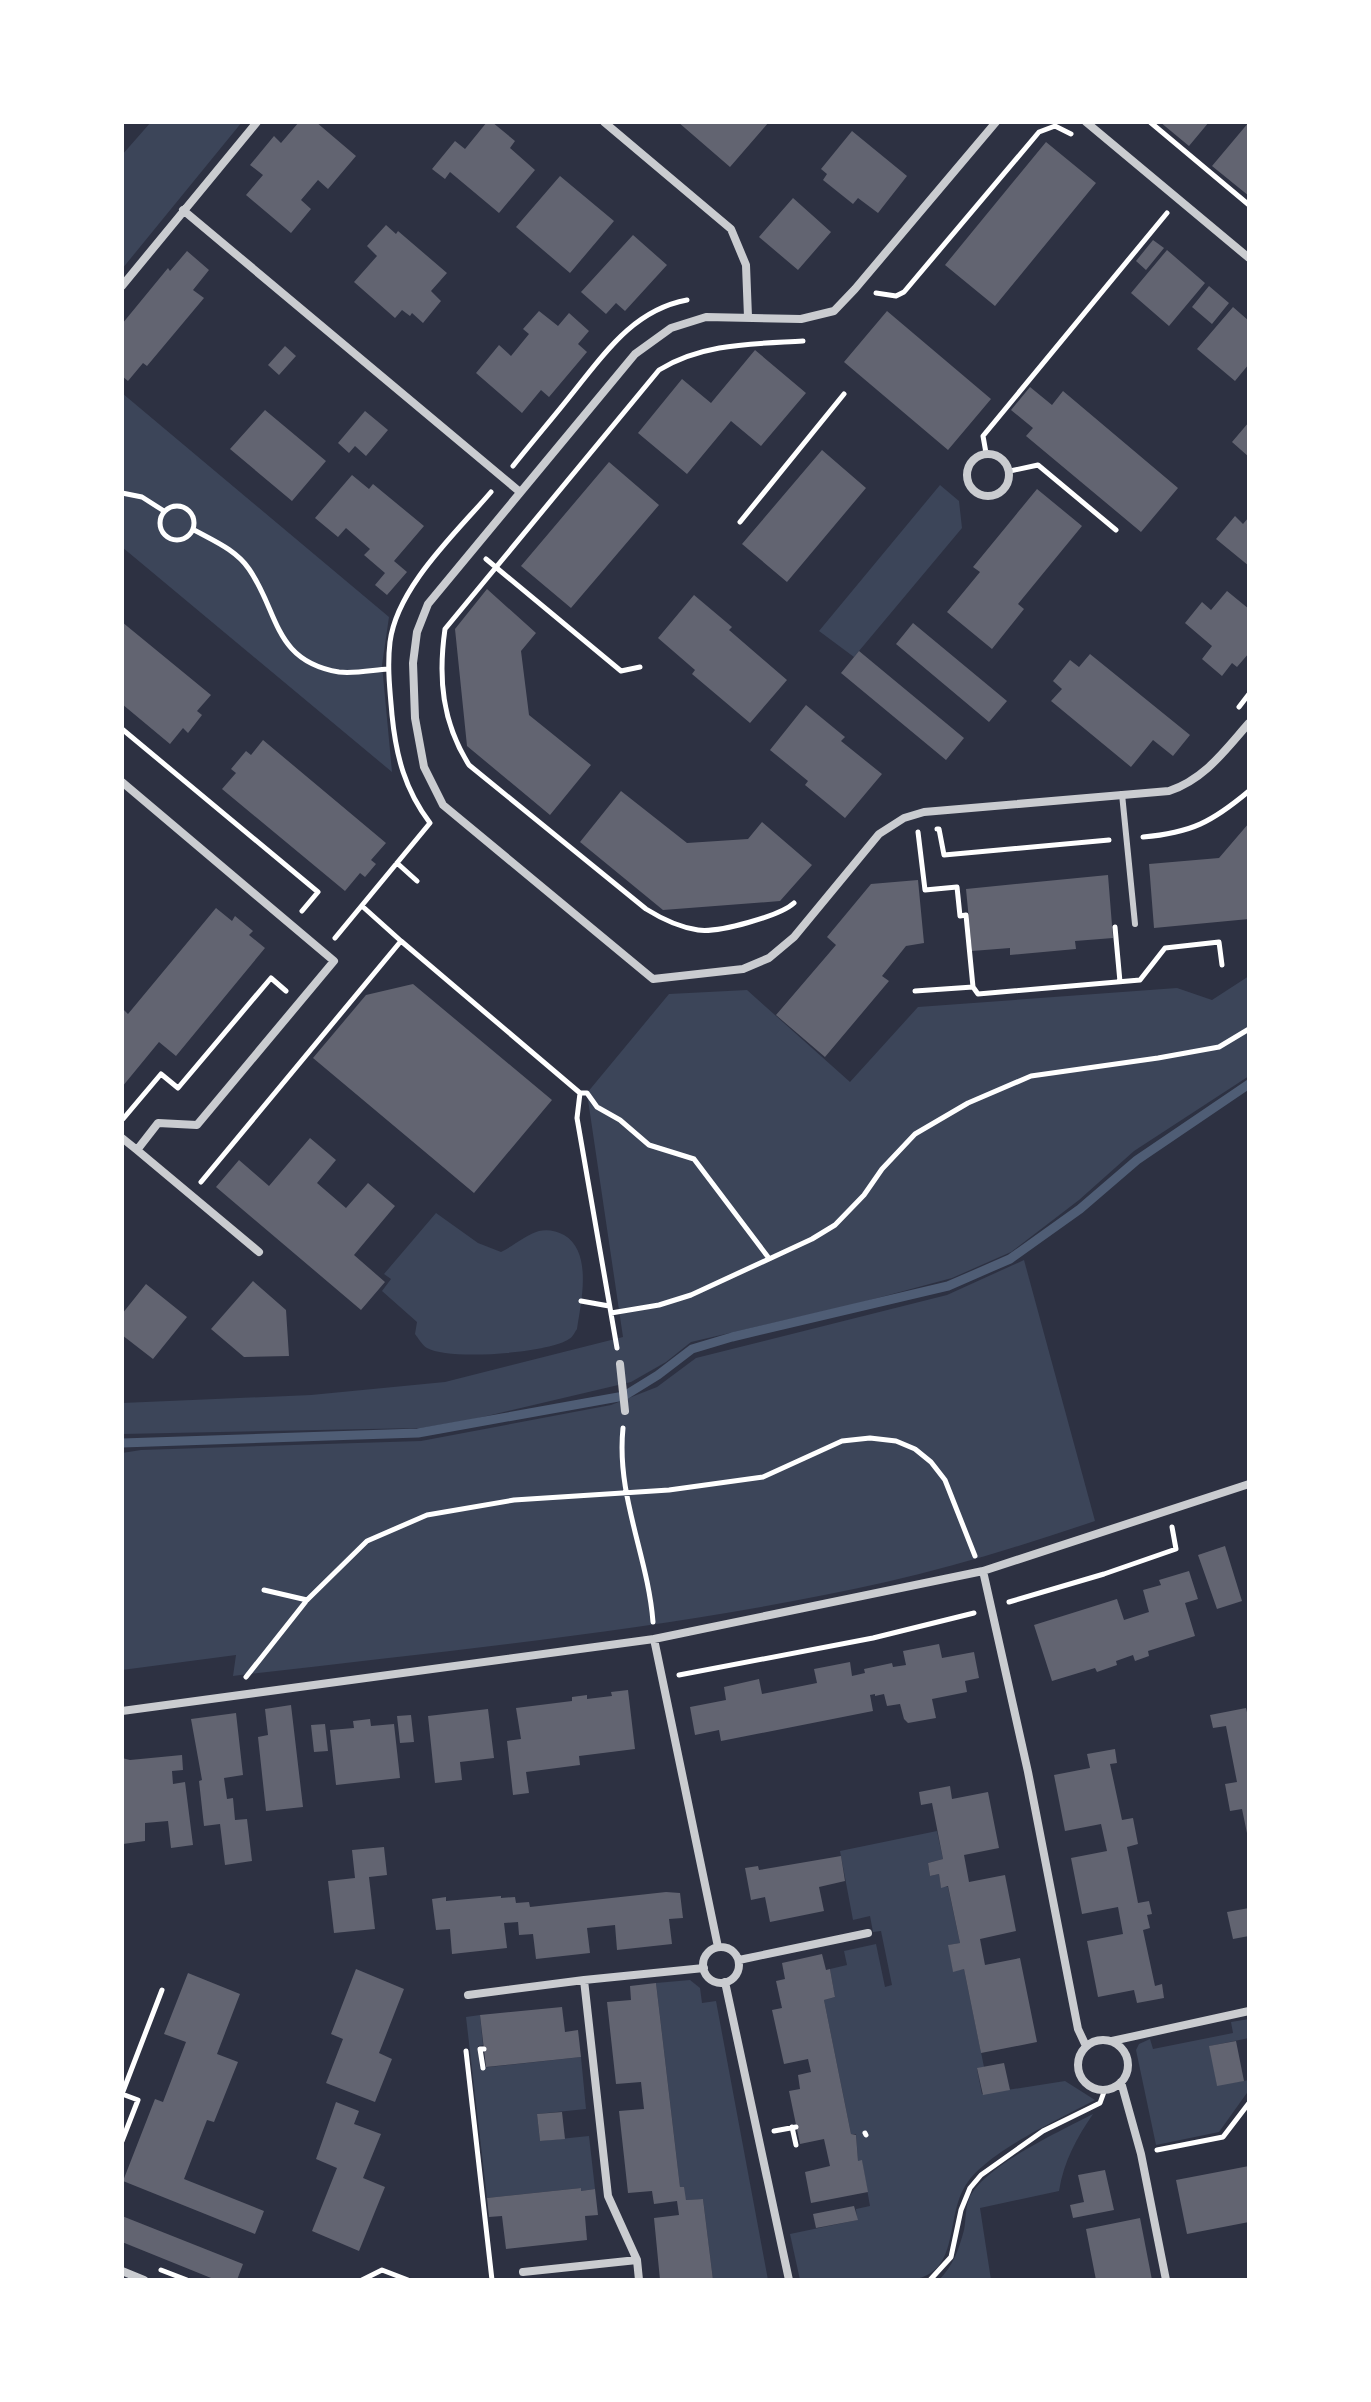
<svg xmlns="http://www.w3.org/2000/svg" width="1371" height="2402" font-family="'Libre Baskerville',serif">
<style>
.green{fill:#3c4559}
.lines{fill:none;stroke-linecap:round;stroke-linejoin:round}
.stream{stroke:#4f5d75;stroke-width:9}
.building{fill:#626471}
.path{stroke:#fff;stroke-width:5}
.service{stroke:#caccd0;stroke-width:6}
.minor{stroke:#caccd0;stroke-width:8}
</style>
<rect width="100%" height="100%" fill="#2d3142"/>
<path class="green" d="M151 122H242L122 269V155Z
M122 393 389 617 382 665 392 772 122 547Z
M940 485 959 501 962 528 854 657 819 631Z
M1249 976V1076L1134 1151 1079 1200 1011 1252 952 1278 855 1304 691 1342 666 1362 631 1382 474 1419 421 1428 122 1434V1403L311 1395 445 1382 623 1337 587 1093 669 994 747 990 850 1082 918 1007 1177 988 1212 1000Z
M436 1213 478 1243 501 1252C513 1246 528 1234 539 1231 548 1229 556 1231 564 1235 593 1252 581 1302 577 1329 574 1333 573 1337 569 1339 549 1353 449 1361 427 1348 423 1346 418 1338 415 1334L417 1322 382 1291 391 1279 384 1274Z
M1024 1260 1095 1521C1027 1544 957 1566 886 1582 672 1630 451 1650 233 1676L236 1655 122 1670V1453L141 1450 421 1441 611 1405 657 1387 696 1358 947 1295Z
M937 1831 943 1859 928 1863 930 1876 939 1874 941 1887H948L960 1943 949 1945 953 1971 964 1969 984 2067 977 2069 982 2094 1065 2081 1095 2100C1060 2119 983 2153 964 2188 945 2222 960 2275 909 2280H800L790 2234 857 2220 856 2209 870 2206 862 2161H858L856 2134H851L824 2000 835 1997 830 1969 847 1965 844 1951 876 1944 885 1987 892 1985 881 1931 873 1932 870 1916 853 1920 840 1851Z
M690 1980 700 1988 702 2003 716 2001 768 2280H713L703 2199 686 2200 680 2187 656 1983Z
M480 2015 483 2045 478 2046 480 2068 581 2057 586 2109 537 2114 540 2141 589 2136 595 2189 581 2191V2188L487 2198 466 2017Z
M1249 2019V2038L1210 2046 1217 2085 1249 2080V2090L1219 2132 1156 2145 1136 2050 1139 2044 1150 2039 1153 2049 1233 2033 1231 2022Z
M1093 2114C1076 2139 1064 2161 1059 2191L980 2208 991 2280H939C953 2266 959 2249 964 2230 966 2220 965 2209 969 2199 983 2166 1061 2131 1093 2114Z"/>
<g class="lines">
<path class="stream" d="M122 1443 418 1433 624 1396 658 1375 692 1349 732 1337 948 1286 1010 1259 1080 1209 1137 1160 1249 1084"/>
</g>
<path class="building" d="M299 122H316L356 156 328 189 318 180 301 200 311 209 291 233 246 195 263 175 250 165 274 136 281 143Z
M487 122H492L515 141 510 148 535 170 499 213 450 172 445 179 432 169 455 141 465 149Z
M678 122H769L730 167Z
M1160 122H1209L1189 146Z
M1249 122V196L1212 166Z
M852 131 907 176 878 213 858 198 853 204 823 180 827 174 821 169Z
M1046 142 1096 183 995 306 945 265Z
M560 176 614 221 570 273 516 227Z
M793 198 831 232 798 270 759 237Z
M386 225 396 234 398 231 447 273 431 291 441 301 423 323 412 313 410 316 402 310 395 318 354 282 377 256 367 246Z
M633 235 667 265 625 311 616 303 606 314 581 292Z
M1153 240 1164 248 1146 270 1136 261Z
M1167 250 1205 283 1169 326 1131 293Z
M187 251 209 270 193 290 204 298 147 366 143 363 128 381 122 376V324L168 268 170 271Z
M1209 286 1229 303 1212 324 1192 307Z
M1233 307 1249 321V364L1235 381 1197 349Z
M539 311 558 326 569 313 589 331 578 344 587 352 549 397 541 390 522 413 476 373 499 345 511 356 529 334 523 329Z
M887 311 991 399 948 450 844 362Z
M285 346 296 356 279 375 268 365Z
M755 350 806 393 761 446 731 421 687 474 638 433 682 379 711 403Z
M1030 387 1052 405 1063 391 1178 488 1141 532 1026 436 1033 428 1011 410Z
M265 410 326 461 292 501 230 449Z
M365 411 388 430 366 456 355 446 349 453 338 443Z
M1249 422V457L1232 442Z
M822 450 866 488 787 582 742 544Z
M609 462 659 505 571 608 521 566Z
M352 475 369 489 373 484 424 526 394 561 407 572 387 595 375 585 385 573 364 555 370 549 346 528 338 537 315 518Z
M1037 489 1082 526 1018 604 1024 609 992 649 947 612 980 572 973 567Z
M1235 516 1243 524 1249 517V566L1216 539Z
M487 589 536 633 521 651 529 715 591 765 550 815 467 746 455 629Z
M1227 591 1249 609V653L1237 667 1232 663 1222 676 1202 659 1212 646 1185 623 1202 602 1211 610Z
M694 595 732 627 729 630 787 680 750 723 692 674 695 670 658 638Z
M122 622 211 695 197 711 202 715 188 733 183 728 170 744 122 704Z
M913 623 1007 701 989 722 896 644Z
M859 651 964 738 946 760 841 673Z
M1090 654 1190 735 1173 756 1153 740 1131 767 1051 701 1062 689 1053 681 1070 660 1079 667Z
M806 705 845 737 841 741 882 774 845 818 805 785 808 781 770 750Z
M263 740 386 843 371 860 376 864 365 877 360 873 345 891 222 789 236 773 231 769 246 751 251 755Z
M621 791 687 843 748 839 762 822 812 865 780 901 663 910 580 842Z
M1249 823V919L1154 928 1149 864 1219 858Z
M1108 875 1113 938 1075 941 1076 949 1010 955V948L972 951 966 889Z
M918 880 924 943 906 946 882 976 889 981 825 1057 776 1015 836 945 827 937 871 884Z
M216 908 232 921 235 916 253 931 249 935 265 948 176 1056 159 1042 122 1087V1008L128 1014Z
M413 984 552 1100 474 1193 313 1058 366 995Z
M310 1138 336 1160 317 1183 346 1208 368 1183 395 1206 354 1255 385 1282 361 1310 216 1187 239 1160 269 1186Z
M253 1281 286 1310 289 1356 244 1357 211 1329Z
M146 1284 187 1317 153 1359 122 1335V1314Z
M1225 1546 1242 1601 1217 1609 1198 1555Z
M1189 1571 1198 1599 1185 1603 1195 1636 1148 1651 1149 1656 1135 1661 1133 1655 1116 1661 1117 1665 1097 1672 1095 1668 1052 1681 1034 1625 1117 1599 1124 1620 1149 1612 1143 1590 1161 1585 1159 1580Z
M939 1644 942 1658 974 1652 979 1678 965 1681 967 1692 932 1699 936 1718 908 1723 904 1719 900 1704 887 1706 884 1694 875 1696V1694L870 1695 873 1711 721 1741 719 1730 695 1735 690 1707 726 1700 724 1687 759 1679 762 1694 817 1683 814 1669 850 1662 852 1676 865 1673 864 1669 892 1663 893 1667 906 1665 903 1651Z
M628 1690 635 1749 579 1756 580 1765 526 1772 529 1793 513 1795 507 1741 521 1739 516 1708 572 1701V1697L587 1695V1699L612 1696 611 1692Z
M291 1705 303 1807 266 1811 258 1737 268 1735 265 1709Z
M1246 1708 1249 1721 1248 1838 1242 1809 1230 1811 1225 1784 1237 1782 1226 1726 1213 1728 1210 1715Z
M488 1709 494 1758 460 1762 462 1780 435 1783 428 1716Z
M236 1713 243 1775 224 1778 227 1799 233 1798 235 1820 247 1819 252 1861 225 1865 220 1824 204 1826 199 1781 202 1780 191 1719Z
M411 1715 414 1742 400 1743 397 1716Z
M370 1719 371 1726 394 1724 400 1778 336 1785 330 1730 354 1728 353 1721Z
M325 1724 328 1751 314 1752 311 1725Z
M1115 1749 1117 1763 1110 1764 1122 1820 1133 1818 1138 1844 1127 1847 1138 1903 1149 1901 1152 1914 1147 1915 1150 1928 1143 1930 1155 1986 1162 1984 1164 1998 1137 2003 1134 1990 1098 1997 1087 1941 1123 1934 1118 1907 1082 1914 1071 1858 1107 1851 1101 1824 1065 1831 1054 1775 1090 1768 1087 1754Z
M182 1755 183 1770 172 1771 173 1784 185 1782 193 1845 171 1848 168 1821 145 1823V1841L123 1844 122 1758 130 1760Z
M950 1786 952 1799 988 1792 999 1848 964 1855 969 1882 1005 1875 1016 1931 980 1939 985 1965 1020 1958 1037 2042 981 2053 964 1969 953 1972 948 1945 960 1943 948 1886 941 1888 939 1874 930 1876 928 1863 943 1859 932 1803 921 1805 919 1792Z
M384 1847 387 1875 369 1877 375 1929 334 1933 328 1881 355 1878 352 1850Z
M841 1856 845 1881 819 1887 824 1911 770 1922 765 1897 751 1900 745 1868 758 1866 759 1870Z
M666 1892 680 1893 683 1918 669 1919 672 1944 617 1950 615 1925 587 1928 590 1953 536 1959 533 1934 519 1935 518 1922 504 1923 507 1948 452 1954 450 1929 436 1930 432 1899 446 1897V1901L501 1896V1898L515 1897 516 1903 529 1902 530 1907Z
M1249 1908V1936L1233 1939 1227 1912Z
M822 1954 826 1970 830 1969 835 1997 824 2000 851 2134 856 2135 858 2161 862 2160 868 2192 811 2203 805 2172 830 2166 824 2139 800 2144 789 2091 800 2089 798 2075 811 2072 808 2059 784 2064 772 2010 782 2008 776 1981 785 1979 782 1963Z
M356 1969 404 1989 379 2053 392 2059 375 2102 326 2083 343 2039 331 2034Z
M188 1973 240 1994 217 2054 238 2062 214 2122 207 2120 184 2179 264 2211 255 2234 123 2181 155 2099 163 2102 186 2042 164 2034Z
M656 1983 680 2187H684L686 2200 703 2199 713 2280H660L654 2218 679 2215 677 2201 654 2204 652 2191 628 2193 619 2111 644 2109 641 2082 616 2084 607 2002 631 2000 630 1986Z
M562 2007 565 2032 578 2030 581 2057 486 2067 480 2015Z
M1236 2041 1244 2081 1217 2086 1209 2046Z
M1004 2063 1010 2090 983 2095 977 2068Z
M336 2102 359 2111 354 2124 381 2134 363 2178 385 2187 359 2251 312 2231 337 2168 316 2159Z
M562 2112 565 2139 540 2141 537 2114Z
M1249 2166V2222L1187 2234 1176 2180Z
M1105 2170 1114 2210 1073 2218 1070 2205 1084 2202 1078 2175Z
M581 2188V2191L595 2189 598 2215 585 2216 587 2240 506 2249 502 2216 489 2217 487 2198Z
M854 2206 858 2220 816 2228 813 2214Z
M122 2216 243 2264 237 2280H216L122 2242Z
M1140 2218 1152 2280H1096L1086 2229Z"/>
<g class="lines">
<path class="path" d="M1150 122 1249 205
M876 293 896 296 904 292 1039 132 1055 126 1071 134
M986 453 983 436 1167 213
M513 466C532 442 552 419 571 395 604 354 633 310 687 300
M1010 471 1038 465 1116 530
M122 493 142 497 164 511
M160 523a17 17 0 1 1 34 0a17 17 0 1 1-34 0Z
M740 522 844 394
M194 530C214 541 236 550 249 569 279 612 273 661 339 672 354 674 373 670 388 669
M486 559 621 671 640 667
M1239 707 1249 694
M122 729 318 892 302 911
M937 829H939L944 855 1109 840
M1143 837C1191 833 1212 822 1249 791
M397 863 417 881
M794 903C780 916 718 933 698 930 678 927 662 919 646 909L469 765C442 722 438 678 445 629L659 370C702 343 753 344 803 341
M1115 927 1120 982
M335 938 430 823C405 790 396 756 392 715 390 691 387 667 390 642 397 587 456 533 491 492
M401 941 580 1093H587L597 1107 620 1120 649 1145 694 1159 768 1257
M973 987 978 994 1140 980 1165 948 1219 942 1222 965
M915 991 973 987 966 915 960 916 957 887 925 890 918 832
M580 1093 577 1118 617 1348
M123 1119 161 1074 178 1088 271 978 286 991
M201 1182 401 941 362 906
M581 1301 609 1306
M611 1313 659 1305 691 1295 812 1239 835 1225 864 1195 882 1169 915 1134 968 1103 1031 1076 1158 1058 1219 1047 1249 1029
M623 1428C616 1496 648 1556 653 1622
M264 1590 307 1600
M1009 1602 1104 1574 1176 1549 1172 1527
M679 1675 873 1638 974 1613
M246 1677 307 1600 367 1541 427 1515 514 1500 669 1490 763 1477 842 1441 870 1438 896 1441 915 1449 931 1462 945 1480 975 1556
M466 2051 492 2280
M483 2068 480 2049H484
M122 2094 162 1990
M122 2094 138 2100 122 2141
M792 2127 796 2145
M774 2131 796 2127
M865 2133 866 2135
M1157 2150 1223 2137 1249 2103
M161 2270 187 2280
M362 2280 382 2270 408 2280
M930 2280 951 2257 961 2210 970 2188 981 2175 1043 2131 1100 2103 1104 2092"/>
<path class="service" d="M1122 794 1135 924"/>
<path class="minor" d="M604 122 731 229 746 265 748 317
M996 122 855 289 834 311 801 319 706 317 671 328 635 354 428 604 417 632 413 663 415 718 424 767 443 805 653 979 743 969 769 958 794 937 879 834 904 818 924 812 1169 791C1205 779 1225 750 1249 723
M1086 122 1249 258
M183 210 520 492
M122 286 257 122
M967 475a21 21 0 1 1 42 0a21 21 0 1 1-42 0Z
M122 782 334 961 197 1125 158 1123 137 1150 259 1252
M122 1138 137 1150
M620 1364 625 1411
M983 1571 1028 1772 1078 2029 1086 2046
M654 1639 718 1947
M122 1711 654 1639 983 1571 1249 1484
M703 1965a18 18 0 1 1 36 0a18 18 0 1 1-36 0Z
M739 1960 868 1933
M725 1982 789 2280
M468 1995 584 1980
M1078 2065a25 25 0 1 1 50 0a25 25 0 1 1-50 0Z
M1112 2041 1249 2011
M1121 2082 1141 2154 1166 2280
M122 2271 144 2280
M523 2272 637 2260
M639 2280 637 2260 608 2196 584 1980 704 1968"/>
</g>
<rect width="1371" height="2402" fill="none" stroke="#ffffff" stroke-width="248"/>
</svg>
